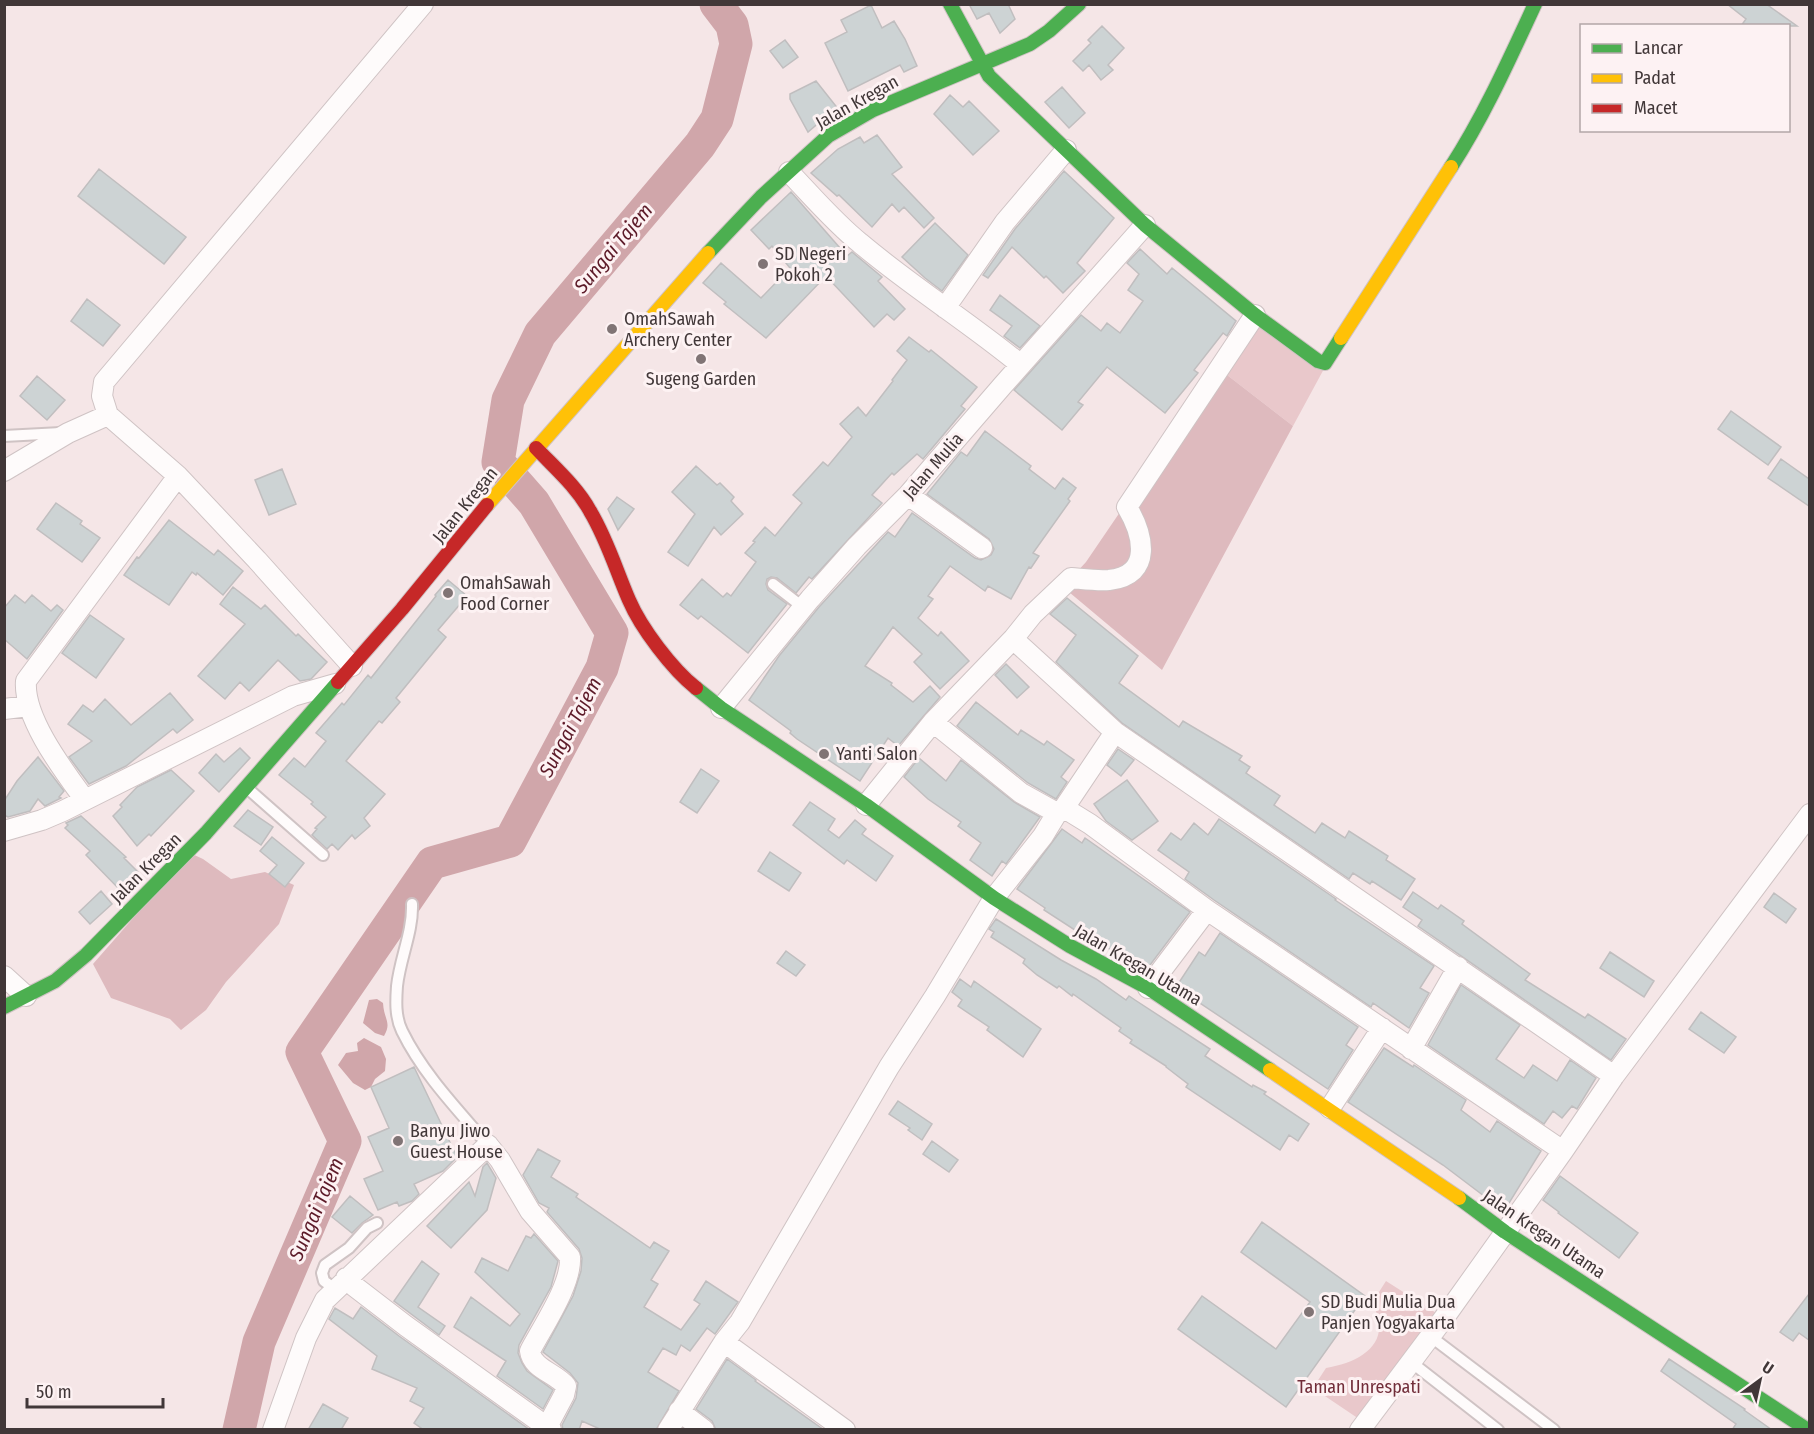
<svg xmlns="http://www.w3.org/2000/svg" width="1814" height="1434" font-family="'Fira Sans Condensed',sans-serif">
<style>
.green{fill:#e9c8cb}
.forest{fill:#debabe}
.water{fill:#d0a6aa}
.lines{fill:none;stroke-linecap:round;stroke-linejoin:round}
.river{stroke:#d0a6aa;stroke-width:33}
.building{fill:#cdd3d4;stroke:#c0bebf;stroke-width:1.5}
.lane-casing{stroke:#cfc3c4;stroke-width:14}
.street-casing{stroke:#cfc3c4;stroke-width:22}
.fast-casing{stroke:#cfc3c4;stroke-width:16}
.slow-casing{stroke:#cfc3c4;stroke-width:16}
.jam-casing{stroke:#cfc3c4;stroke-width:16}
.lane{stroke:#fefbfb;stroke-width:10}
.street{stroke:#fefbfb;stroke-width:20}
.fast{stroke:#4caf50;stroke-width:14}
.slow{stroke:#ffc107;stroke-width:14}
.jam{stroke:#c62828;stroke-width:14}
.poi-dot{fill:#807475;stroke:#fdf2f3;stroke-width:2}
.labels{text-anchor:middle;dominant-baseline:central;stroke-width:6;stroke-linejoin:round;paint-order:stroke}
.street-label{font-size:18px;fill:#413738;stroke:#fdf2f3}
.poi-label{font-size:18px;fill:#413738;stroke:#fdf2f3;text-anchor:start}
.park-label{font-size:18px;fill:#712d39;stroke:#fdf2f3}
.water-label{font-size:20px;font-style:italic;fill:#5c1a28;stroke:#fdf2f3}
</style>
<rect width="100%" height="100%" fill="#f5e6e7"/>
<path class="green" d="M1252 318 1325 367 1293 426 1218 368Z
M1386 1281 1444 1318 1365 1423 1313 1388 1326 1368C1362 1362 1394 1342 1372 1303Z"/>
<path class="forest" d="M1218 368 1293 426 1162 670 1063 587 1086 562Z
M190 853 203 859 231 879 265 872 294 885 279 924 226 982 206 1010 181 1030 170 1019 111 998 93 964Z"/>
<path class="water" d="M377 999 383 1003C384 1020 392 1022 384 1036L375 1033 363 1023 369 1000Z
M364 1038 381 1047 386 1059 385 1071 375 1079 371 1087 365 1090 353 1083 338 1065 346 1053 358 1051 357 1043Z"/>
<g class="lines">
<path class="river" d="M239 1430 259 1342 345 1141 302 1052 432 863 510 841 602 668 612 633 534 503 498 462 508 400 540 334 700 145 717 119 736 44 732 25 716 4"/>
</g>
<path class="building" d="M969 4H1008L1015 19 1000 33 989 13 977 19Z
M1727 4H1766L1797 26H1741L1746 19Z
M871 5 882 28 894 21 905 39 917 66 904 72 900 65 848 91 825 43 847 32 841 20Z
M1102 26 1124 48 1108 65 1113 70 1101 80 1089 65 1083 71 1073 61 1091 43 1088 40Z
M785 40 798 57 783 68 770 51Z
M816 81 839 110 821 119 822 120 808 132 790 99V94Z
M1062 87 1085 113 1069 128 1045 102Z
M950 95 963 107 969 101 999 131 973 155 934 114Z
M877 135 902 167 892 174 934 218 924 228 904 207 899 212 892 204 872 227 839 195 837 196 811 173 838 149 860 137 864 143Z
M99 169 186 237 164 264 78 196Z
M1064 171 1114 218 1077 263 1085 271 1063 293 1046 276 1044 278 1012 247 988 278 983 275 1015 229Z
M791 192 847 256 852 252 882 277 878 281 905 309 894 320 887 314 874 327 826 276 766 338 724 304 726 302 703 283 721 263 761 298 790 268 772 246 769 249 751 230Z
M935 223 968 255 942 291 925 278 902 257Z
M1140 249 1167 274 1172 268 1236 321 1227 336 1223 333 1194 370 1198 373 1165 413 1107 367 1078 402 1083 405 1062 430 1014 390 1081 315 1101 331 1107 323 1120 333 1143 301 1128 290 1139 274 1127 263Z
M1000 295 1040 326 1020 348 1004 336 1012 326 990 310Z
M87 299 120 325 103 346 71 321Z
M909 337 929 352 931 350 977 387 961 406 965 409 923 459 917 454 894 475 892 473 872 495 882 503 812 579 809 577 796 593 777 578 771 577 767 579 766 584 768 590 787 604 748 653 701 616 698 619 680 605 702 579 723 597 727 593 731 596 756 562 745 553 755 542 753 541 765 527 775 536 802 503 793 495 823 462 828 466 852 437 840 424 858 407 866 416 893 381 892 380 907 360 897 351Z
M37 376 65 400 47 420 20 396Z
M1731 411 1781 447 1768 465 1718 429Z
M985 431 1031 466 1029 469 1055 489 1063 478 1076 488 1068 499 1070 501 1033 553 1039 556 1031 568 1029 567 1011 599 988 586 985 591 950 566 928 596 933 599 918 618 938 636 941 632 969 661 940 689 914 662 922 654 893 627 865 666 892 683 891 685 913 702 930 686 940 697 898 746 888 738 860 781 797 739 790 733 791 731 749 700 779 656 819 607 888 532 895 537 912 513 975 558 981 560 991 555 994 549 989 539 927 494 961 452 967 456Z
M1781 459 1809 479V506L1768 478Z
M696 466 717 485 720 483 734 497 731 501 743 514 721 535 714 527 688 566 668 552 695 514 672 492Z
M282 469 296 504 269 515 255 480Z
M617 497 634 509 618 530 608 509Z
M56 503 82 521 80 524 100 538 82 562 37 529Z
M169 520 214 555 218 550 243 571 223 595 197 573 196 575 192 572 169 605 124 575 137 557 139 558Z
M448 580 467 596 438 630 446 637 396 698 400 702 382 723 379 721 346 761 385 794 364 818 370 826 355 839 352 835 338 850 332 844 327 849 312 835 317 829 315 828 326 817 311 804 313 802 279 775 294 758 305 767 326 741 316 733 342 703 344 705 368 675 371 678 436 596 435 595Z
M233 587 261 609 265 605 296 636 298 634 327 662 311 679 300 681 278 660 249 691 240 682 225 699 198 676 245 624 220 604Z
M15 595 25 603 32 595 51 611 57 605 63 610 27 659 4 639V608Z
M1067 598 1138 656 1119 683 1179 727 1183 721 1242 756 1239 760 1250 767 1246 773 1280 796 1274 805 1315 833 1322 823 1345 838 1349 831 1388 856 1386 860 1415 879 1401 900 1372 881 1370 884 1353 873 1349 879 1122 723 1056 662 1076 635 1050 614Z
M90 615 124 639 96 678 62 653Z
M1006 664 1029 687 1017 698 995 675Z
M170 693 193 720 177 733 173 729 126 766 89 784 69 757 92 741 68 724 83 705 93 712 105 699 131 725Z
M976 702 1018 735 1021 730 1044 745 1047 741 1074 760 1061 777 1067 782 1056 799 1028 783 957 726Z
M240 748 250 758 219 792 199 773 216 754 224 762Z
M1118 749 1134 760 1121 776 1107 765Z
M38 757 64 791 59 797 61 798 45 806 38 799 30 811 8 817 4 815V801L17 781Z
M919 758 946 781 961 760 1014 802 1040 817 1006 864 1002 861 992 876 970 860 981 843 958 826 961 822 928 799 904 777Z
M701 769 719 781 697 813 680 802Z
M171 770 194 791 151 836 149 834 137 846 113 816 122 807 120 805 137 787Z
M1127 780 1158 821 1132 840 1106 821 1094 804Z
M810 802 835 819 828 830 839 838 855 820 866 829 862 834 893 856 876 881 847 860 844 864 793 825Z
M248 810 273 827 261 845 234 826Z
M81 816 126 857 124 858 138 872 120 890 86 855 90 851 65 828 68 825 66 823Z
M1219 819 1336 899 1335 900 1434 966 1420 988 1429 993 1409 1028 1373 1003 1371 1007 1214 900 1185 879 1189 872 1158 850 1171 833 1181 840 1194 823 1208 835Z
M1062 829 1082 843 1085 838 1190 912 1147 969 1078 932 1044 910 1045 908 1017 889Z
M272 837 304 863 285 887 269 874 277 865 260 851Z
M770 852 801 873 789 891 758 871Z
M101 891 112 904 90 924 79 912Z
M1413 892 1438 909 1441 905 1464 921 1462 924 1530 974 1525 980 1585 1018 1588 1014 1626 1039 1611 1060 1418 926 1422 920 1403 907Z
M1774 893 1796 909 1786 923 1764 907Z
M996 919 1061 960 1096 979 1126 1000 1129 996 1135 1000 1210 1049 1205 1056 1252 1087 1253 1085 1266 1092 1264 1094 1309 1124 1298 1141 1289 1135 1280 1150 1186 1087 1188 1084 1166 1067V1066L1130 1043 1132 1040 1119 1031 1121 1028 1073 994 1072 996 1059 986 1057 988 1037 975 1023 963 1025 959 991 937 994 932 989 929Z
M1220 933 1358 1027 1346 1045 1353 1050 1328 1089 1176 987 1199 952 1205 956Z
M786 951 805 965 796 976 777 963Z
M1610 952 1654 981 1644 997 1600 968Z
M960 979 971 987 974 981 1041 1029 1023 1057 987 1030 989 1027 958 1006 962 1000 952 992Z
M1461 985 1520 1025 1496 1059 1524 1078 1533 1065 1557 1081 1570 1060 1596 1078 1577 1109 1572 1106 1562 1118 1553 1111 1544 1124 1428 1045Z
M1701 1012 1736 1037 1724 1053 1689 1029Z
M1384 1048 1413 1067 1414 1065 1466 1100 1461 1110 1490 1132 1497 1121 1541 1151 1506 1208 1494 1200 1492 1202 1443 1165 1348 1102Z
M414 1067 457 1157 443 1171 414 1184 419 1194 412 1201 399 1206 397 1202 378 1210 364 1179 383 1171 368 1137 389 1128 371 1087Z
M898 1101 932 1124 922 1140 908 1130 910 1128 889 1114Z
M932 1141 958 1160 949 1172 923 1154Z
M538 1149 560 1161 551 1177 578 1194 576 1197 650 1248 654 1242 669 1251 651 1280 658 1284 644 1307 681 1330 700 1304 694 1300 706 1281 738 1302 715 1334 707 1328 690 1351 681 1345 676 1355 663 1348 648 1372 679 1391 656 1430H602L582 1421 579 1430H563L562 1425 576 1398 578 1383 570 1373 543 1352 573 1296 581 1271 582 1258 579 1249 547 1212 549 1208 539 1203 523 1175Z
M487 1163 496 1178 487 1210 451 1248 427 1226 469 1182 475 1196 483 1167Z
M1560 1176 1638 1233 1619 1258 1558 1213 1559 1212 1543 1200Z
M350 1196 373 1215 362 1223 352 1233 332 1217Z
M1262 1222 1365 1296 1286 1407 1178 1329 1202 1296 1276 1349 1310 1302 1241 1252Z
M534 1234 558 1261 551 1287 519 1345 518 1353 522 1363 527 1371 553 1390 543 1409 497 1376 506 1361 454 1327 471 1297 510 1326 520 1314 475 1272 482 1258 508 1271 526 1236 531 1238Z
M422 1261 439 1274 418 1307 445 1326 439 1335 394 1301Z
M1809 1294V1340L1799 1333 1793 1341 1780 1332Z
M361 1307 399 1336 530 1430H424L414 1423 424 1408 410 1401 417 1388 372 1369 377 1356 329 1319 335 1308 353 1319Z
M727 1359 756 1380 755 1381 824 1430H716L712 1421 696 1409Z
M1669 1359 1745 1409 1744 1410 1772 1430H1732L1736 1424 1661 1371Z
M323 1404 348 1418 341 1430H308Z"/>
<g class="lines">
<defs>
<path id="lane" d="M4 436 61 433
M773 584 804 608
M246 787 323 855
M412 904C413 932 400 958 397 986 396 1000 395 1017 402 1031 423 1074 458 1110 488 1145
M335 1289 324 1281 322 1273 325 1265 349 1248 367 1228 377 1223
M1430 1336 1554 1430
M1411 1362 1498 1430"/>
<path id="street" d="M789 172C812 196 834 222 860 243 912 287 969 322 1021 365
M945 308 1005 222 1066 150
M4 471 68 433 108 415
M908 495 982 548
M1013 639 1115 732 1614 1076
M352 666 257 560 178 476 108 415 102 396 104 382 423 4
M721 708 810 599 857 546 908 495 1003 385 1145 225
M4 709 29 706
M1115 732 1064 808 1090 824 1207 910 1563 1151
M85 800C64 771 23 718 26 681L178 476
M866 805 933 722 1013 639 1033 614 1071 578C1083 579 1097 581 1109 580 1154 575 1143 534 1127 507L1255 315
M4 831 42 820 63 811 293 696 335 684
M4 976 26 996
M1148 988 1207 910
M1411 1049 1458 967
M1330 1108 1382 1028
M346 1278 354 1286 406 1326 551 1430
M724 1342 845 1430
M679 1411 704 1430
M273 1430 306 1338 325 1300 488 1145 500 1160 530 1211 570 1257C572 1284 543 1326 530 1351 532 1369 556 1373 566 1386L564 1395 547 1427
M668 1430 724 1342 740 1322 889 1067 935 996 994 898 1043 836 1057 813 1021 793 933 722
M1360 1430 1444 1318 1563 1151 1614 1076 1810 814"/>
<path id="fast" d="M950 4 989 76 1145 225 1255 315 1318 361 1325 363 1341 338
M1451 167C1484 116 1509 60 1535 4
M708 253 761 197 828 136 873 110 1030 44 1049 31 1079 4
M696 688 721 708 866 805 994 898 1070 946 1148 988 1270 1070
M4 1007 55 981 86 955 206 833 338 682
M1459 1198 1505 1232 1808 1430"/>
<path id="slow" d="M1341 338 1451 167
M487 505 708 253
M1270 1070 1459 1198"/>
<path id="jam" d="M536 448C555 468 577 487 590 511 607 539 616 570 629 600 641 628 672 669 696 688
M338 682 402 609 487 505"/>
</defs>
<use href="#lane" class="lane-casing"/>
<use href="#street" class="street-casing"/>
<use href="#fast" class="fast-casing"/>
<use href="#slow" class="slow-casing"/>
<use href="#jam" class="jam-casing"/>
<use href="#lane" class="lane"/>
<use href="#street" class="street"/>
<use href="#fast" class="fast"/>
<use href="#slow" class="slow"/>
<use href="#jam" class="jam"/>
</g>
<g class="poi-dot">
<circle cx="763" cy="264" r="6"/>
<circle cx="612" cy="329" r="6"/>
<circle cx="701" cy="359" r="6"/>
<circle cx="448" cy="593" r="6"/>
<circle cx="824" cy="754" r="6"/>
<circle cx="398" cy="1141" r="6"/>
<circle cx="1309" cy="1312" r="6"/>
</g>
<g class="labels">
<g class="street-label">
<text transform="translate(857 102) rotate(-29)">Jalan Kregan</text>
<text transform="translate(933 466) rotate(-49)">Jalan Mulia</text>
<text transform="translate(465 505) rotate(-51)">Jalan Kregan</text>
<text transform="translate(146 868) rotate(-45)">Jalan Kregan</text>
<text transform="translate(1138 965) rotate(30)">Jalan Kregan Utama</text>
<text transform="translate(1544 1234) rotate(34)">Jalan Kregan Utama</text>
</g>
<g class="poi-label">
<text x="775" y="254">SD Negeri<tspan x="775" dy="21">Pokoh 2</tspan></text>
<text x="624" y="319">OmahSawah<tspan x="624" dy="21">Archery Center</tspan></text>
<text x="701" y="379" text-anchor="middle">Sugeng Garden</text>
<text x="460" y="583">OmahSawah<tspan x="460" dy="21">Food Corner</tspan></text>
<text x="836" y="754">Yanti Salon</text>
<text x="410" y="1131">Banyu Jiwo<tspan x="410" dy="21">Guest House</tspan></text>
<text x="1321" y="1302">SD Budi Mulia Dua<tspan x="1321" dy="21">Panjen Yogyakarta</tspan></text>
</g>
<g class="park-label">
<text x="1359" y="1387">Taman Unrespati</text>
</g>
<g class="water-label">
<text transform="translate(613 248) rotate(-50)">Sungai Tajem</text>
<text transform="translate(570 727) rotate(-62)">Sungai Tajem</text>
<text transform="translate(316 1209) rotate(-67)">Sungai Tajem</text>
</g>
</g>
<rect width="1814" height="1434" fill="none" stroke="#413738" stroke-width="12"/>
<rect x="1580" y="24" width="210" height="108" fill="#fdf2f3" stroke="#b2a7a8" stroke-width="1.5"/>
<rect x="1592" y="44" width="30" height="9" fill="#4caf50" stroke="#b2a7a8" stroke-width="1.5"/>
<text x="1634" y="54" font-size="18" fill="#413738">Lancar</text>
<rect x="1592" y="74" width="30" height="9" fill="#ffc107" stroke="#b2a7a8" stroke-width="1.5"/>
<text x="1634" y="84" font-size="18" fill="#413738">Padat</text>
<rect x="1592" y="104" width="30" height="9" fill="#c62828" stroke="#b2a7a8" stroke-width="1.5"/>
<text x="1634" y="114" font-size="18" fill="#413738">Macet</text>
<g transform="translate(1760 1380) rotate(33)" stroke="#fdf2f3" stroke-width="4.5" paint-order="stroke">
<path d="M0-4.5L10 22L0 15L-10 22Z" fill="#413738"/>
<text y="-9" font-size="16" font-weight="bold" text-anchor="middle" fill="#413738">U</text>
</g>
<path d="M27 1398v9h136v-9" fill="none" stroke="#413738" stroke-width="3"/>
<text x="36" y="1398" font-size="18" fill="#413738" stroke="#fdf2f3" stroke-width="4.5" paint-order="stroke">50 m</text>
</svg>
